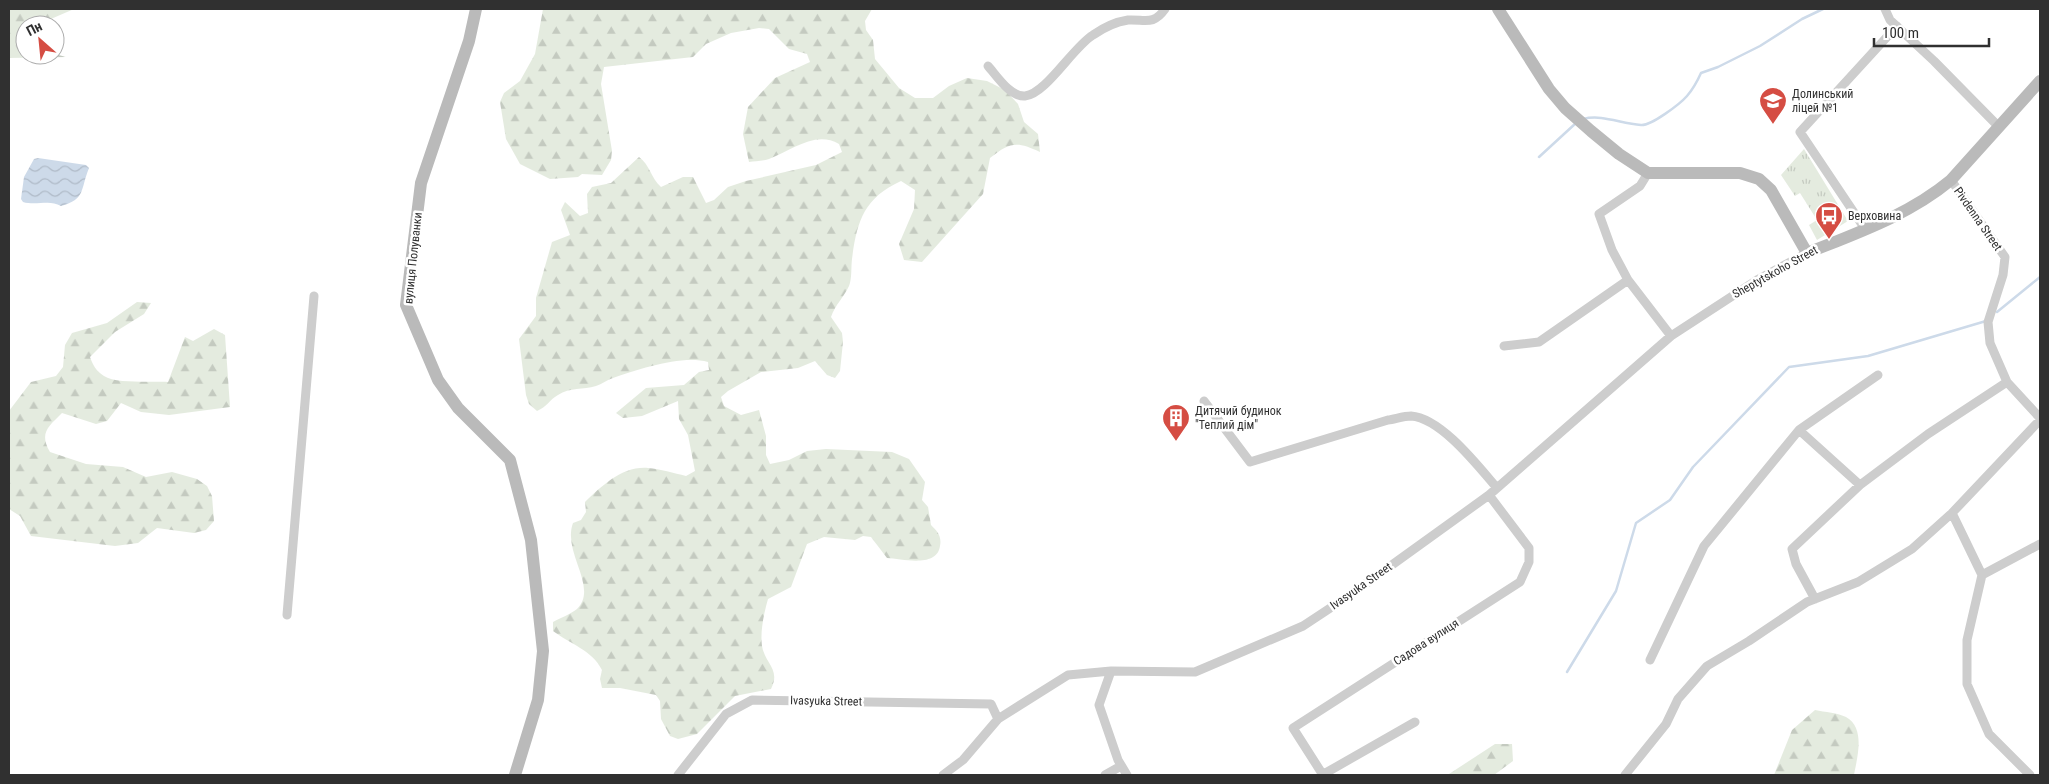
<svg xmlns="http://www.w3.org/2000/svg" width="2049" height="784" font-family="'Roboto Condensed',sans-serif">
<style>
.forest{fill:url(#forest-firs)}
.park{fill:url(#park-tufts)}
.water{fill:url(#water-waves)}
.lines{fill:none;stroke-linecap:round;stroke-linejoin:round}
.stream{stroke:#cddae9;stroke-width:2.5}
.street{stroke:#cdcdcd;stroke-width:9}
.secondary{stroke:#bababa;stroke-width:12}
.labels{text-anchor:middle;dominant-baseline:central;stroke-width:5;stroke-linejoin:round;paint-order:stroke}
.poi-label{font-size:12px;fill:#303030;stroke:#fff;text-anchor:start}
.street-label{font-size:12px;fill:#303030;stroke:#fff}
</style>
<defs>
<pattern id="forest-firs" width="22" height="20" patternUnits="userSpaceOnUse" patternTransform="scale(1.25)"><rect width="22" height="20" fill="#e4ebdf"/><path d="M5 1l3.5 6h-7zM16 11l3.5 6h-7z" fill="#c4cac0"/></pattern>
<pattern id="park-tufts" width="24" height="20" patternUnits="userSpaceOnUse" patternTransform="scale(1.25)"><rect width="24" height="20" fill="#e4ebdf"/><path d="M3 7l-1-3M5 7V3M7 7l1-3M15 17l-1-3M17 17v-4M19 17l1-3" fill="none" stroke="#c4cac0"/></pattern>
<pattern id="water-waves" width="16" height="10" patternUnits="userSpaceOnUse" patternTransform="scale(1.25)"><rect width="16" height="10" fill="#cddae9"/><path d="M0 5q4-4 8 0t8 0" fill="none" stroke="#b0bbc8"/></pattern>
</defs>
<rect width="100%" height="100%" fill="#fff"/>
<path class="forest" d="M9 9H74L37 25H25V36L21 40 25 55 55 54 66 57 9 58Z
M543 9 663 10 672 9H872L865 21 866 30 873 40 875 59 899 88 915 98H933L949 86 967 78 987 81 1005 90 1018 104 1024 122 1038 134 1040 152C1017 141 1010 142 990 158L983 194 922 262 904 260 899 244 914 209 915 190 901 181C864 198 857 221 852 259 851 267 852 279 849 286 844 297 835 305 831 317L842 333 843 342 840 371 835 378 827 375 815 361 798 368 761 372 728 391 721 397 724 406 741 415 759 410 766 436V455L770 464 789 460 807 451 826 449 892 452 909 459 925 482 922 500 928 507 931 525C937 531 942 536 940 546 937 568 903 559 887 558L871 537 863 536 855 540 824 537 807 544 791 587 768 599C764 613 760 631 762 646 765 664 781 669 771 689L735 696 697 734 678 739 670 736 661 719 660 701 656 695 620 688H602L600 679 602 670C592 650 570 644 553 631V622C560 618 571 614 577 609 599 587 562 553 573 523L581 520 586 512 585 502C602 486 622 466 648 468 660 469 674 473 686 476L695 471 688 435 679 419 678 401 642 416 623 418 616 413 646 388 684 385 699 372 709 370 708 362C681 355 640 369 613 378 607 380 602 384 596 386 583 390 570 387 558 395 549 400 547 407 537 411L529 404 526 395 519 339 536 316V298L552 242 570 235 561 210 565 202 580 216 588 213 587 194 592 187 611 183 639 157C650 165 651 178 661 187L683 177H693L706 203 714 200 728 187 746 181 816 165 842 152 839 144C815 130 791 151 769 159 763 161 755 161 749 162L743 134 748 107 775 78 810 62 807 54 789 49 769 29 759 28 731 33 706 44 693 57 604 67 601 84 612 151 611 160 602 175 582 174 578 177 550 179 520 164 506 139 500 102 504 93 520 81 535 54Z
M137 302 151 303 144 314 115 332 90 357C93 365 96 371 104 376 116 384 152 381 168 382L185 337 193 341 214 329 225 335 230 407 169 415 141 412 121 403 107 421 96 424 62 413C48 427 39 433 50 452L86 464 123 467 146 477 172 472 197 479 207 486 212 496 214 521 206 530 194 533 157 528 138 543 115 546 31 536 20 516 9 509V411L31 382 56 376 63 367 65 345 72 333 107 323Z
M1815 710C1825 712 1838 713 1846 717 1866 728 1857 758 1854 775H1774L1792 730Z
M1495 744H1512L1513 761 1494 775H1442L1449 774Z"/>
<path class="park" d="M1804 149 1848 221 1817 240 1809 225 1817 220 1800 193 1795 196 1781 175Z"/>
<path class="water" d="M38 158 86 165 89 168C80 190 86 199 61 206 49 199 37 206 23 202L21 199 24 177 34 159Z"/>
<g class="lines">
<path class="stream" d="M1583 119C1603 114 1621 124 1641 125 1651 126 1680 104 1687 96 1693 89 1697 82 1701 73L1718 67 1760 46 1802 19 1823 9
M1539 157 1576 123
M1997 312 2040 277
M1567 672 1616 591 1636 523 1670 500 1693 467 1789 367 1868 356 1986 321"/>
<path class="street" d="M1885 9 1890 20 1934 61 1999 127
M988 66C997 76 1010 97 1025 96 1046 94 1073 47 1093 35 1103 28 1115 22 1128 20 1145 19 1153 26 1165 9
M1648 173 1640 186 1599 214 1612 250 1628 280 1671 336
M1951 180 2005 257 2003 275 1988 322 1990 343 2007 382 2040 418
M1865 229 1800 132 1897 26
M1504 346 1539 342 1628 280
M1204 401 1250 462 1388 420C1395 419 1404 416 1411 416 1441 418 1478 466 1497 488
M1799 430 1860 485
M1952 513 1982 575
M1982 575 1967 640V684L1989 734 2030 775
M1982 575 2040 544
M1815 599 1796 564 1792 549 1860 485 1928 434 2007 382
M287 615 314 296
M1650 660 1704 546 1799 430 1878 375
M1111 671 1099 705 1118 760 1127 775
M678 775 726 714 752 700 991 704 998 719 1068 675 1111 671 1195 672 1303 626 1353 593 1489 495 1671 336 1757 280 1807 253
M943 775 963 760 998 719
M1105 775 1121 766
M1322 775 1415 722
M1323 775 1293 728 1520 582 1529 562V548L1489 495
M1625 775 1666 724 1678 699 1707 666 1749 641 1807 602 1858 582 1912 549 1952 513 2040 420"/>
<path class="secondary" d="M476 9 469 41 421 183 406 305 438 380 458 408 510 460 531 540 543 651 538 700 515 775
M1498 9 1549 89 1565 108 1591 131 1619 154 1648 173H1740L1759 179 1771 190 1807 253C1857 233 1909 215 1951 180L2040 81"/>
</g>
<defs>
<symbol id="school-pin" viewBox="-11 -11 22 30"><path d="M0 17L-7.5 6A9.5 9.5 0 1 1 7.5 6Z" fill="#d54d43" stroke="#fff"/><path d="M0-5L7-2L0 1L-7-2ZM-4 1L0 2.5L4 1V4Q0 6-4 4Z" fill="#fff"/></symbol>
<symbol id="bus-pin" viewBox="-11 -11 22 30"><path d="M0 17L-7.5 6A9.5 9.5 0 1 1 7.5 6Z" fill="#d54d43" stroke="#fff"/><path d="M-5-6H5V4H4V6H2V4H-2V6H-4V4H-5ZM-3.5-4V0h7V-4ZM-3.5 1.2v1.5H-2V1.2ZM2 1.2v1.5H3.5V1.2Z" fill="#fff"/></symbol>
<symbol id="building-pin" viewBox="-11 -11 22 30"><path d="M0 17L-7.5 6A9.5 9.5 0 1 1 7.5 6Z" fill="#d54d43" stroke="#fff"/><path d="M-4-6H4V6H1V3H-1V6H-4ZM-2.5-4.3h1.7v1.8h-1.7ZM.8-4.3h1.7v1.8H.8ZM-2.5-1h1.7V.8h-1.7ZM.8-1h1.7V.8H.8Z" fill="#fff"/></symbol>
</defs>
<g fill-rule="evenodd">
<use href="#school-pin" x="1757" y="85" width="32" height="43"/>
<use href="#bus-pin" x="1813" y="200" width="32" height="43"/>
<use href="#building-pin" x="1160" y="402" width="32" height="43"/>
</g>
<g class="labels">
<g class="poi-label">
<text x="1792" y="94">Долинський<tspan x="1792" dy="14">ліцей №1</tspan></text>
<text x="1848" y="216">Верховина</text>
<text x="1195" y="411">Дитячий будинок<tspan x="1195" dy="14">"Теплий дім"</tspan></text>
</g>
<g class="street-label">
<text transform="translate(1978 219) rotate(55)">Pivdenna Street</text>
<text transform="translate(413 258) rotate(-84)">вулиця Полуванки</text>
<text transform="translate(1775 272) rotate(-29)">Sheptytskoho Street</text>
<text transform="translate(1361 586) rotate(-35)">Ivasyuka Street</text>
<text transform="translate(1426 642) rotate(-33)">Садова вулиця</text>
<text transform="translate(826 701) rotate(1)">Ivasyuka Street</text>
</g>
</g>
<rect width="2049" height="784" fill="none" stroke="#303030" stroke-width="20"/>
<g transform="translate(40 40) rotate(333)"><circle r="24" fill="#ffffff" stroke="#acacac"/>
<path d="M0-4L9 19L0 12L-9 19Z" fill="#d54d43"/>
<text y="-8" font-size="14" font-weight="bold" text-anchor="middle" fill="#303030">Пн</text>
</g>
<path d="M1874 38v8h115v-8" fill="none" stroke="#303030" stroke-width="2.5"/>
<text x="1882" y="38" font-size="15" fill="#303030" stroke="#ffffff" stroke-width="4" paint-order="stroke">100 m</text>
</svg>
